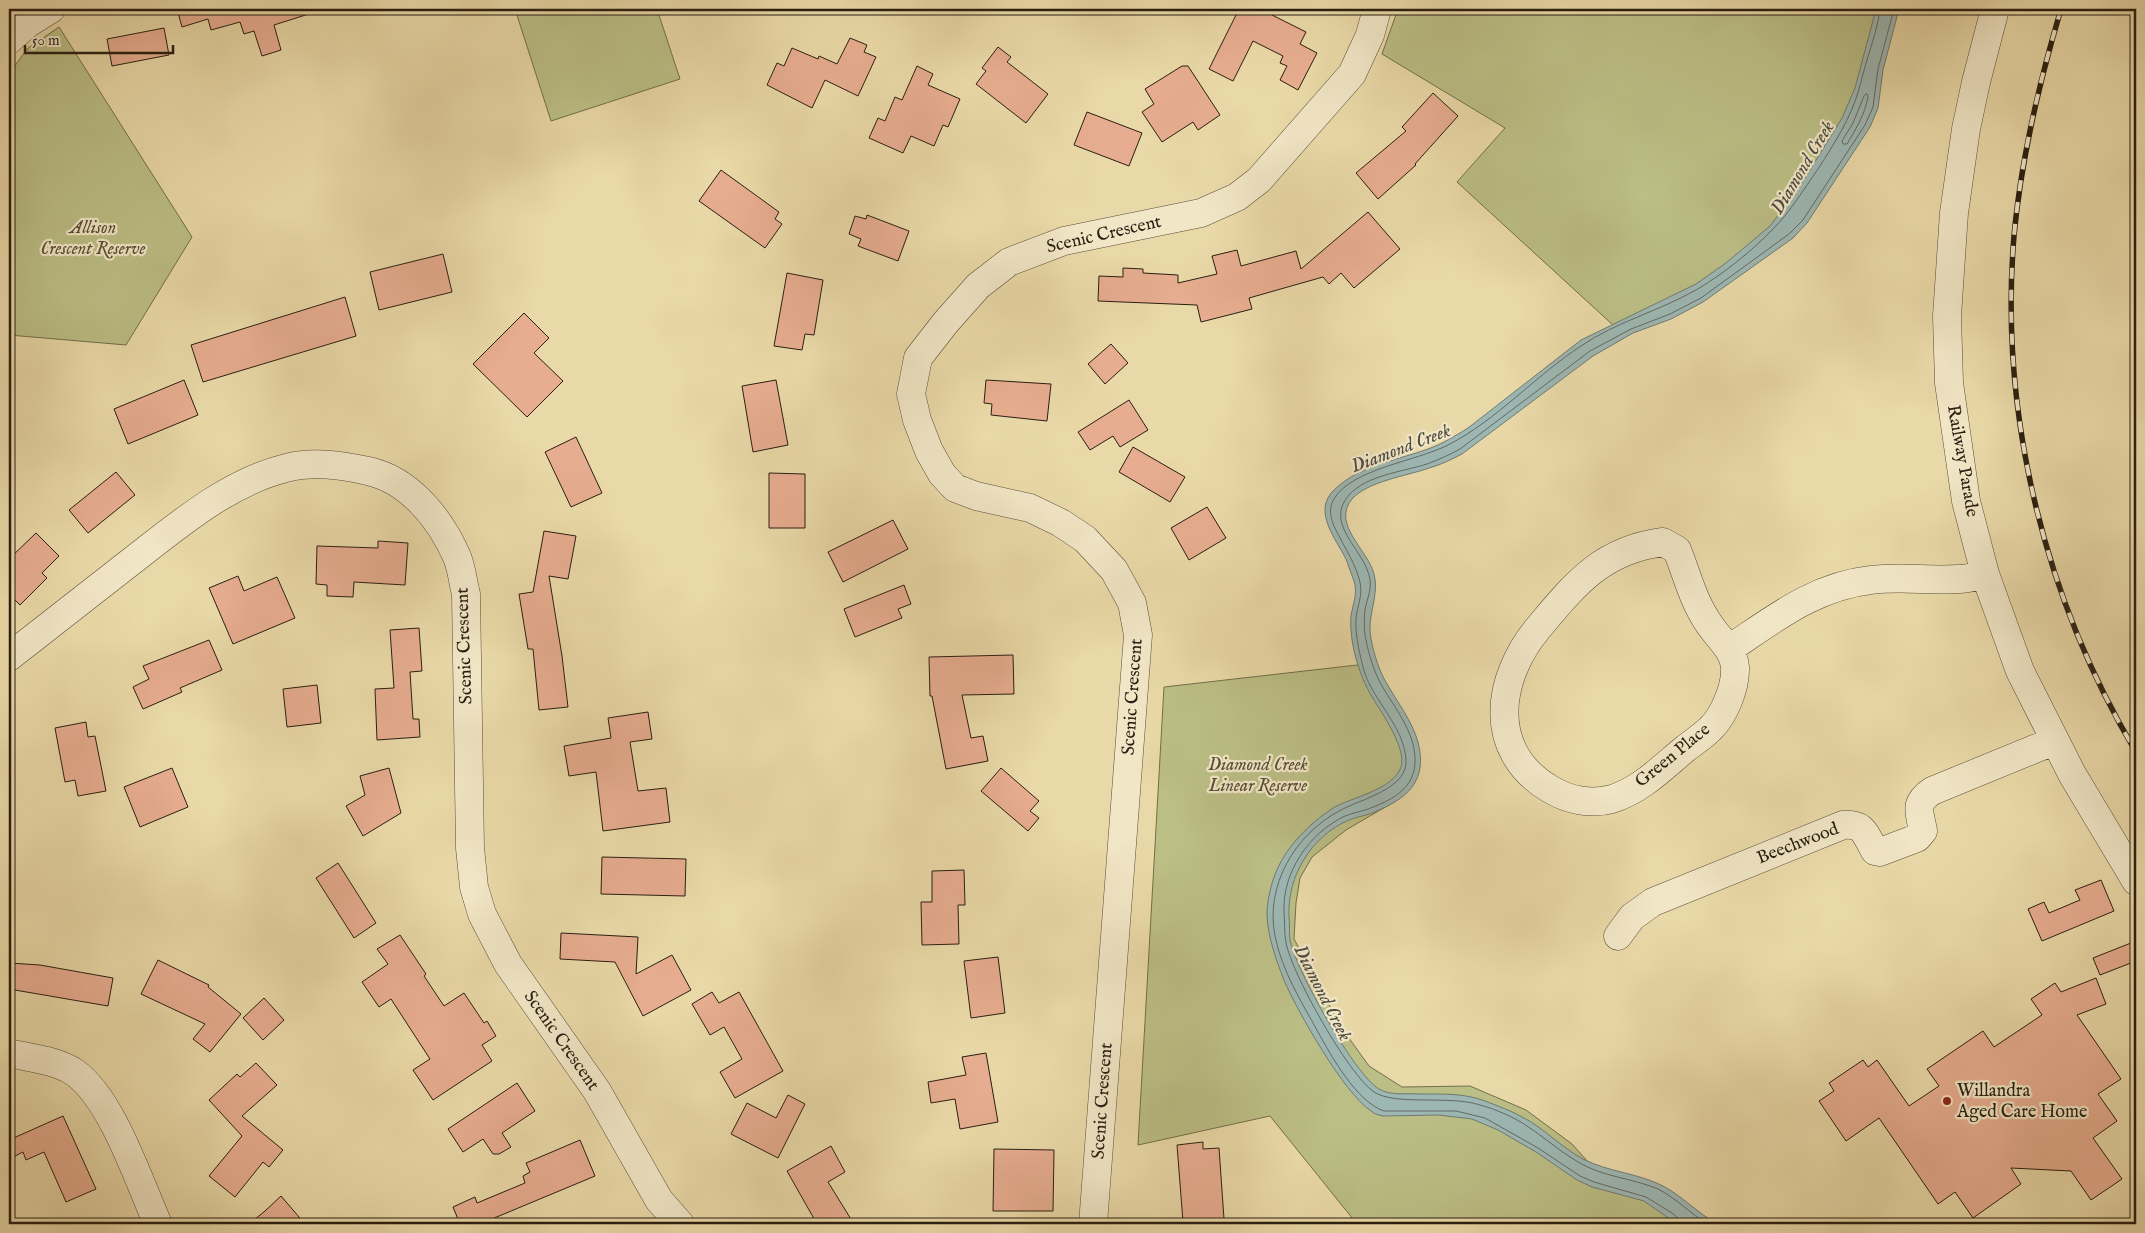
<svg xmlns="http://www.w3.org/2000/svg" width="2145" height="1233" font-family="'IM FELL English',serif">
<style>
.green{fill:#bbbe85;stroke:#726e4b}
.water{fill:#9db7b3;stroke:#6f7a72}
.lines{fill:none;stroke-linecap:round;stroke-linejoin:round}
.shore{stroke:#636a62;stroke-width:1}
.building{fill:#e7ad90;stroke:#291e11}
.minor-casing{stroke:#594d37;stroke-width:29}
.minor{stroke:#f1e6c6;stroke-width:28}
.rail-casing{stroke:#291e11;stroke-width:5.5}
.rail{stroke:#f1e6c6;stroke-width:4;stroke-dasharray:11;stroke-linecap:butt}
.poi-dot{fill:#8f2418;stroke:#f1e6c6;stroke-width:2}
.labels{text-anchor:middle;dominant-baseline:central;stroke-width:4.5;stroke-linejoin:round;paint-order:stroke}
.park-label{font-size:18px;font-style:italic;fill:#554e34;stroke:#f1e6c6}
.street-label{font-size:18px;fill:#291e11;stroke:#f1e6c6}
.poi-label{font-size:18px;fill:#291e11;stroke:#f1e6c6;text-anchor:start}
.water-label{font-size:19px;font-style:italic;fill:#4c4c42;stroke:#f1e6c6}
</style>
<rect width="100%" height="100%" fill="#ead9a8"/>
<filter id="stains"><feTurbulence type="fractalNoise" baseFrequency=".004" numOctaves="4"/><feColorMatrix values="0 0 0 0 .2 0 0 0 0 .09 0 0 0 0 .02 0 0 0 .5 -.17"/></filter>
<radialGradient id="worn" r=".72"><stop offset=".6" stop-color="#630" stop-opacity="0"/><stop offset="1" stop-color="#630" stop-opacity=".3"/></radialGradient>
<path class="green" d="M515 9H657L680 79 551 121Z
M1398 9H1891L1870 91 1750 260 1614 326 1457 182 1505 128 1382 54Z
M59 27 192 237 126 345 9 335V74L27 49Z
M1366 664 1405 725 1407 790 1387 806 1346 830 1312 857 1300 878 1296 903 1294 939 1341 1027 1369 1066 1402 1087 1470 1086 1526 1110 1572 1144 1597 1172 1697 1224H1357L1270 1116 1138 1145 1164 687Z"/>
<path class="water" d="M1876 9H1899L1883 70 1878 108 1870 127 1807 223 1793 238 1703 302 1671 319 1633 333 1593 356 1462 454C1452 459 1441 465 1429 468 1407 476 1368 481 1352 499 1331 524 1368 550 1374 574 1380 595 1366 617 1371 639 1374 654 1379 671 1387 684 1398 703 1412 721 1418 742 1428 782 1407 799 1372 813 1364 816 1356 817 1349 820 1311 836 1287 877 1289 916 1290 924 1289 933 1290 940 1296 970 1354 1074 1379 1089 1391 1096 1406 1093 1420 1094 1442 1094 1464 1093 1485 1101 1498 1106 1512 1111 1524 1118 1545 1129 1562 1148 1583 1159 1608 1172 1638 1173 1663 1186 1682 1196 1698 1213 1717 1224H1677L1644 1201 1592 1187 1577 1180 1536 1152 1498 1130 1472 1119 1439 1115 1383 1116C1379 1115 1374 1114 1371 1111 1344 1093 1297 1011 1284 980 1276 960 1268 937 1267 915 1267 896 1274 871 1285 855 1297 836 1315 820 1333 808 1352 797 1393 790 1401 767 1407 749 1382 713 1372 697 1359 675 1349 642 1351 616 1353 603 1358 594 1354 581 1351 574 1349 566 1346 559 1336 539 1312 511 1334 490 1360 465 1395 461 1428 449 1442 444 1455 436 1468 428L1581 340 1696 284 1726 263 1770 226 1800 186 1842 118 1855 88Z"/>
<g class="lines">
<path class="shore" d="M1867 94 1868 97C1865 114 1856 129 1847 144H1843L1842 141 1853 123 1864 96Z
M1680 1224 1679 1219 1672 1213 1646 1197 1594 1182 1580 1176 1538 1148 1485 1118 1456 1111H1384C1357 1102 1331 1056 1318 1032 1301 1001 1282 971 1275 936 1265 885 1295 835 1339 811 1360 799 1409 789 1406 759 1403 725 1374 702 1364 671 1360 655 1355 636 1356 619 1357 606 1363 596 1360 582 1356 565 1346 550 1338 534 1332 524 1327 510 1334 499 1351 469 1417 461 1448 445 1497 420 1535 376 1581 346 1616 322 1659 311 1696 290 1723 274 1751 252 1773 229 1790 212 1804 189 1818 169 1834 144 1851 118 1859 89 1862 79 1864 69 1867 60 1872 43 1878 26 1880 9
M1707 1224C1691 1214 1676 1198 1658 1189 1632 1178 1603 1177 1578 1162 1559 1151 1543 1136 1524 1124 1511 1116 1495 1109 1480 1105 1451 1095 1395 1106 1374 1092 1348 1074 1292 974 1286 943 1284 933 1285 922 1284 912 1282 873 1309 833 1345 816 1352 813 1360 812 1368 809 1401 797 1422 782 1413 744 1407 722 1393 705 1382 686 1374 672 1369 655 1366 640 1364 632 1364 619 1365 610 1367 598 1373 588 1369 575 1362 548 1324 523 1349 495 1367 475 1402 472 1427 464 1438 460 1449 455 1460 449L1590 351 1631 329 1670 314 1701 298 1789 234 1803 220 1865 125 1873 107 1878 69 1894 9"/>
</g>
<path class="building" d="M177 9H314L315 12 274 25 281 50 262 56 254 31 244 34 240 22 211 30 208 19 182 27Z
M1239 9H1260L1306 32 1300 44 1317 53 1298 90 1280 80 1287 66 1280 63 1283 56 1253 41 1233 81 1209 69Z
M164 28 169 55 112 66 107 39Z
M850 38 867 45 864 52 876 57 858 96 825 80 812 108 767 85 777 63 784 66 792 48 818 59 819 56 837 64Z
M998 47 1011 57 1007 62 1048 94 1026 123 976 84 986 71 982 68Z
M917 66 933 74 928 85 960 99 948 127 943 125 934 146 911 136 903 153 869 138 878 118 885 121 895 97 902 100Z
M1182 66H1188L1220 115 1198 130 1193 122 1162 142 1142 112 1154 104 1145 89Z
M1433 93 1458 116 1415 164 1416 165 1378 199 1356 173 1406 131 1402 127Z
M1087 112 1142 133 1129 166 1074 145Z
M721 170 779 212 775 219 782 224 765 248 699 201Z
M1368 212 1400 249 1354 288 1341 273 1329 284 1323 277 1249 298 1252 309 1201 322 1197 305 1098 301 1099 276 1123 277V268L1143 269V273L1178 275V283L1217 274 1212 256 1237 250 1241 266 1296 251 1301 269Z
M867 215 909 231 898 261 858 246 861 239 849 234 855 216 866 219Z
M443 254 452 292 379 310 370 272Z
M787 273 823 280 814 335 805 334 802 350 774 346Z
M345 297 356 336 203 382 191 345Z
M524 313 549 338 534 353 563 381 527 417 473 364Z
M1111 344 1128 363 1105 384 1088 364Z
M184 380 198 415 128 444 114 409Z
M776 380 788 445 753 452 742 386Z
M986 380 1051 384 1047 421 991 415 992 404 984 403Z
M1129 400 1148 430 1120 447 1113 436 1090 450 1078 432Z
M576 437 602 493 571 507 545 452Z
M1133 447 1185 477 1170 502 1119 472Z
M116 472 135 495 88 533 69 510Z
M769 473 805 474V528H769Z
M1207 507 1226 538 1189 560 1171 528Z
M893 520 908 549 843 582 828 552Z
M544 531 576 536 568 579 549 576 562 656 568 707 539 710 533 649H528L519 594 533 592Z
M36 533 59 556 42 573 47 578 20 605 9 594V559Z
M378 541 408 543 405 585 354 582 353 597 327 596V585L316 584 317 546 378 548Z
M238 576 244 591 277 577 295 618 233 644 209 588Z
M904 585 911 604 898 609 902 618 855 637 844 609Z
M419 628 422 671 410 672 413 719H419L420 737 377 740 375 689 394 688 390 630Z
M209 640 222 670 180 688 182 692 143 709 133 687 149 679 143 666Z
M1013 655 1014 694 962 695 971 738 983 736 988 761 946 769 932 696H930L929 657Z
M317 685 321 723 287 727 283 689Z
M648 712 652 739 630 742 638 791 666 788 670 822 603 831 596 772 569 776 564 746 611 738 608 718Z
M86 722 88 737 95 736 106 791 78 796 75 780 65 782 55 728Z
M172 768 188 807 140 827 124 787Z
M389 768 401 813 363 836 346 806 365 795 360 776Z
M1001 768 1039 801 1030 811 1039 818 1028 831 981 791Z
M602 857 686 859 685 896 601 894Z
M338 863 376 923 354 938 316 878Z
M964 870 965 905H958L959 944 922 945 921 902H932V871Z
M2101 880 2114 911 2042 941 2028 909 2044 902 2049 913 2080 900 2075 890Z
M561 933 638 937 636 974 672 955 691 990 643 1016 615 962 560 959Z
M400 935 426 974 424 976 444 1006 464 993 484 1023 487 1021 496 1036 482 1045 492 1061 433 1100 413 1070 430 1059 391 999 379 1007 362 982 388 964 377 949Z
M2136 941V961L2100 975 2093 958Z
M998 957 1005 1013 971 1018 964 961Z
M158 960 209 985 208 987 241 1014 210 1052 193 1039 205 1024 141 994Z
M9 963 40 965 113 978 108 1006 9 989Z
M2096 978 2106 1004 2077 1015 2121 1079 2098 1094 2117 1121 2093 1138 2122 1179 2091 1200 2071 1171 2011 1168 2021 1184 1973 1218 1955 1192 1938 1204 1879 1118 1846 1141 1819 1101 1834 1091 1829 1083 1863 1060 1868 1067 1877 1060 1909 1106 1939 1086 1927 1069 1983 1031 1994 1047 2042 1015 2031 999 2055 983 2061 992Z
M712 992 719 1003 739 992 783 1071 735 1098 720 1072 742 1059 724 1027 710 1035 692 1004Z
M264 998 284 1020 263 1040 243 1018Z
M986 1053 998 1122 960 1129 955 1099 931 1103 928 1082 966 1075 962 1057Z
M256 1063 277 1085 242 1116 283 1150 269 1167 263 1162 235 1197 209 1176 242 1136 209 1100 237 1074 240 1077Z
M517 1083 535 1111 502 1133 511 1147 499 1154H493L483 1139 463 1152 448 1129Z
M788 1095 805 1104 778 1158 731 1134 747 1103 776 1118Z
M63 1116 96 1189 66 1202 44 1152 26 1160 23 1152 9 1159V1140Z
M580 1140 595 1176 480 1224H460L453 1207 475 1197 477 1203 525 1183 523 1176 530 1172 526 1163Z
M1203 1142V1149L1219 1148 1224 1219 1183 1222 1177 1145Z
M831 1146 845 1172 828 1182 854 1224H817L787 1171Z
M994 1149 1054 1150 1053 1211H993Z
M281 1196 305 1224H249L265 1211Z"/>
<g class="lines">
<defs>
<path id="minor" d="M1995 9 1976 82 1966 129 1954 213 1947 316 1949 383 1966 501 1985 574 2020 671 2072 774 2136 881
M9 40 27 24 51 9
M1663 542 1677 550C1689 580 1694 606 1715 632 1723 642 1734 653 1735 667 1736 687 1724 716 1710 729 1703 736 1694 742 1686 748 1663 767 1641 790 1612 799 1591 805 1568 800 1550 789 1486 751 1496 678 1539 627 1576 583 1602 550 1663 542Z
M1729 649C1774 619 1815 586 1871 580 1900 576 1930 581 1959 579 1968 579 1977 576 1985 574
M9 657C49 626 88 595 128 564 176 527 226 483 286 468 313 461 341 465 368 471 410 480 441 520 457 557 462 569 463 583 466 594L470 848 474 887 482 914 508 964 597 1091 659 1200 680 1224
M1618 936 1632 917 1653 902 1843 825C1865 823 1865 835 1875 851L1880 852 1917 838 1923 831C1920 812 1913 804 1932 791L2054 741
M9 1053C30 1058 56 1060 74 1072 112 1098 139 1182 158 1224
M1093 1224 1138 635 1132 603 1114 570 1085 539 1061 523 1030 508 976 496 955 488 942 474 929 451 917 420 911 394 918 358 946 322 978 286 1009 262 1064 241 1201 213 1237 197 1259 180 1352 74 1370 35 1377 9"/>
</defs>
<use href="#minor" class="minor-casing"/>
<use href="#minor" class="minor"/>
<defs>
<path id="rail" d="M2061 9C2039 83 2021 159 2014 236 1999 414 2045 600 2136 752"/>
</defs>
<use href="#rail" class="rail-casing"/>
<use href="#rail" class="rail"/>
</g>
<circle class="poi-dot" cx="1947" cy="1101" r="5"/>
<g class="labels">
<g class="park-label">
<text x="93" y="228">Allison<tspan x="93" dy="21">Crescent Reserve</tspan></text>
<text x="1258" y="765">Diamond Creek<tspan x="1258" dy="21">Linear Reserve</tspan></text>
</g>
<g class="street-label">
<text transform="translate(1104 235) rotate(-13)">Scenic Crescent</text>
<text transform="translate(1962 461) rotate(80)">Railway Parade</text>
<text transform="translate(465 646) rotate(-92)">Scenic Crescent</text>
<text transform="translate(1133 697) rotate(-86)">Scenic Crescent</text>
<text transform="translate(1673 756) rotate(-39)">Green Place</text>
<text transform="translate(1798 844) rotate(-21)">Beechwood</text>
<text transform="translate(561 1041) rotate(55)">Scenic Crescent</text>
<text transform="translate(1103 1101) rotate(-86)">Scenic Crescent</text>
</g>
<g class="poi-label">
<text x="1957" y="1091">Willandra<tspan x="1957" dy="21">Aged Care Home</tspan></text>
</g>
<g class="water-label">
<text transform="translate(1803 168) rotate(-59)">Diamond Creek</text>
<text transform="translate(1401 449) rotate(-21)">Diamond Creek</text>
<text transform="translate(1322 993) rotate(63)">Diamond Creek</text>
</g>
</g>
<rect width="2145" height="1233" fill="none" stroke="#ead9a8" stroke-width="30"/>
<rect x="10" y="10" width="2125" height="1213" fill="none" stroke="#291e11" stroke-width="2.5"/>
<rect x="15" y="15" width="2115" height="1203" fill="none" stroke="#291e11"/>
<path d="M25 45v8h148v-8" fill="none" stroke="#291e11" stroke-width="2.5"/>
<text x="32" y="45" font-size="15" fill="#291e11" stroke="#f1e6c6" stroke-width="4" paint-order="stroke">50 m</text>
<rect width="100%" height="100%" filter="url(#stains)"/>
<rect width="100%" height="100%" fill="url(#worn)"/>
</svg>
